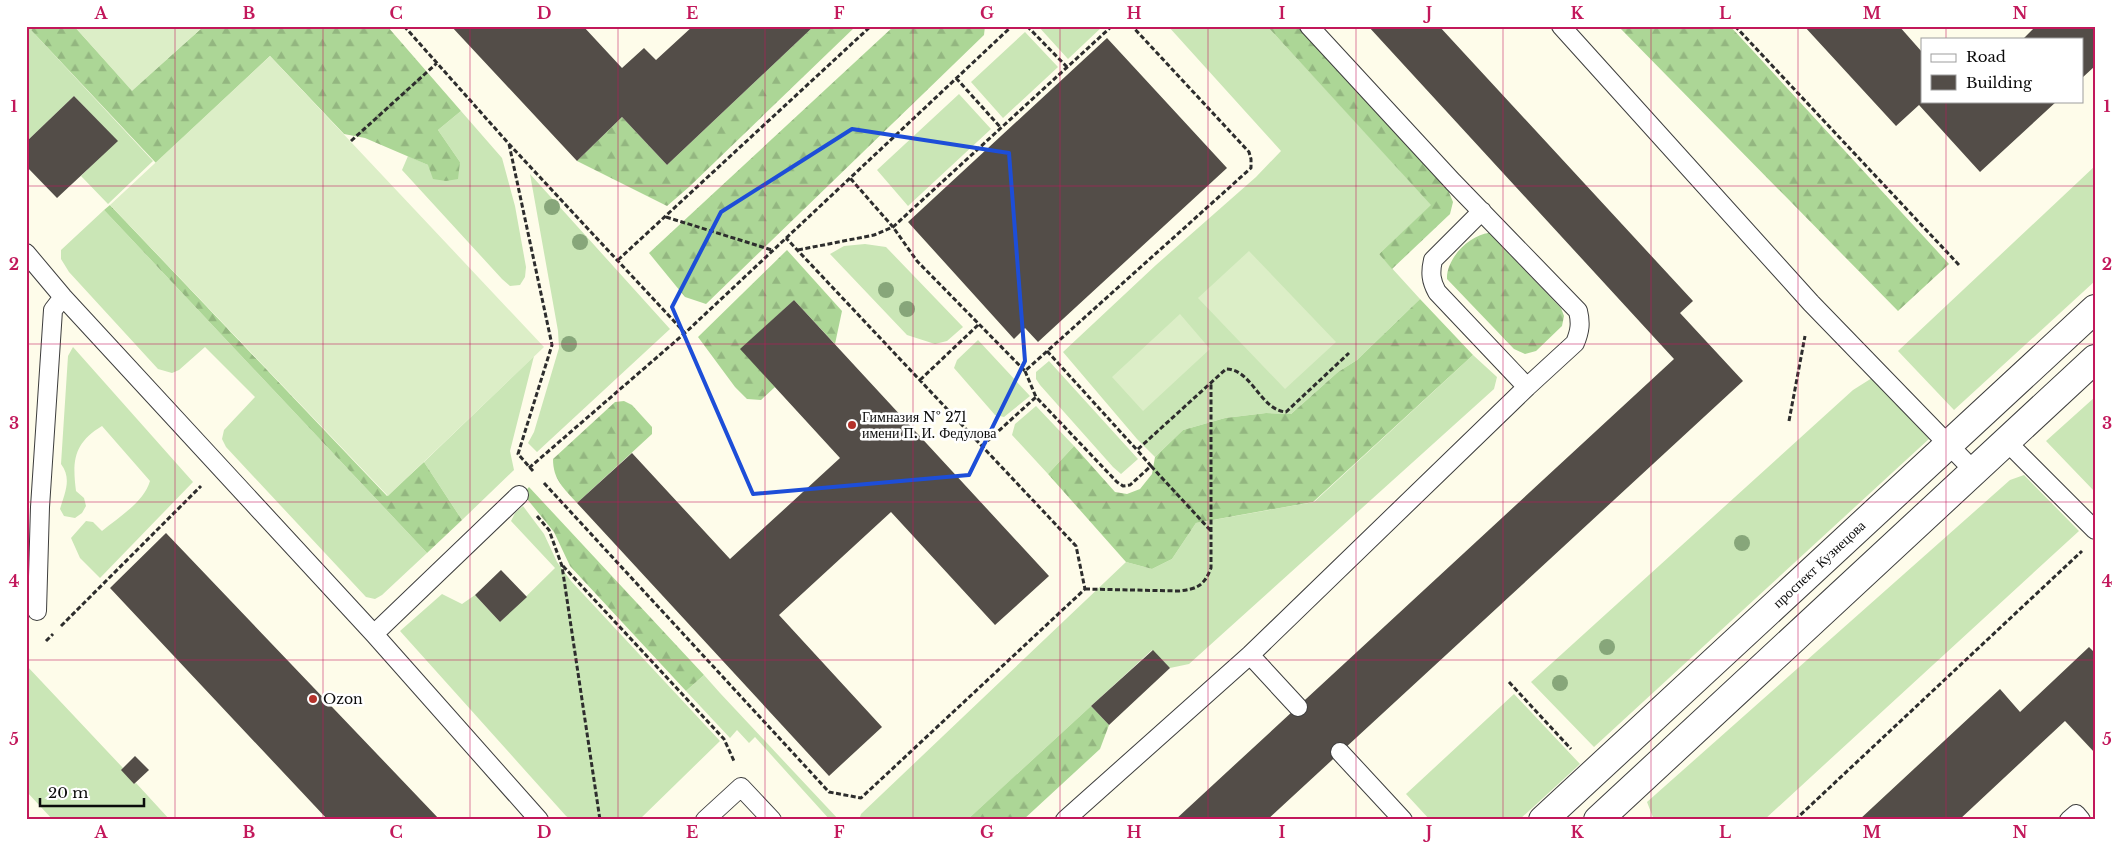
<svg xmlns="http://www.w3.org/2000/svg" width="2121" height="846" font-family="'Libre Baskerville',serif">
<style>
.grass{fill:#cae6b6}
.forest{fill:url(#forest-firs)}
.pitch{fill:#dceec7}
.building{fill:#534d48}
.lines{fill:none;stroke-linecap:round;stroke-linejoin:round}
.lane-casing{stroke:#3e3e3e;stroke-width:20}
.street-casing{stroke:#3e3e3e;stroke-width:30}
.path{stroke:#2d2d2d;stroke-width:3;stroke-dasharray:5 2.5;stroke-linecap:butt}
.lane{stroke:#fff;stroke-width:18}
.street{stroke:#fff;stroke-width:28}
.tree{fill:#87a67a}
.marked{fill:none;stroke:#1d4ed8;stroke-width:4;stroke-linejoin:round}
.grid{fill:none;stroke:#c2185b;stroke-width:1;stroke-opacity:0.55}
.poi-dot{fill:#b4322a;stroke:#fff;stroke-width:2}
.labels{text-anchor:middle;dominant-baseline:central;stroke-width:5;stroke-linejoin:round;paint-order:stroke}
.poi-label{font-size:14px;fill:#0b0b0b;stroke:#fff;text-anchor:start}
.street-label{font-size:14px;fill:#0b0b0b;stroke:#fff}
.neatline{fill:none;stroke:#c2185b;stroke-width:2}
.grid-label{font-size:16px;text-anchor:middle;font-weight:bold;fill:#c2185b}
</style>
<defs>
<pattern id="forest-firs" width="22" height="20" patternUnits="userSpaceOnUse" patternTransform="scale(1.25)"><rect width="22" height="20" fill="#acd696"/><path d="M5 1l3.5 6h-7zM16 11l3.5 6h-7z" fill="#93b680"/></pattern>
</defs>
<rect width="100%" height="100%" fill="#fefcea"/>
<path class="grass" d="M26 26H35L31 30 153 161 108 204 81 176 117 141 74 96 26 142Z
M1038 26H1103L1068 59Z
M1168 26H1267L1432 205 1379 254 1420 299 1357 360 1338 372 1291 414 1266 413 1225 418 1183 430 1155 457 1137 439 1063 352 1156 265 1256 177 1281 151Z
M1025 32 1058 67 1003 118 971 82Z
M959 94 991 129 908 206 877 170Z
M461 111 502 158 515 206 526 267 525 277 520 285 510 286 502 279 402 170 408 156 428 165 460 162 438 130Z
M2095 166V281L1954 410 1898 351Z
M530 174 670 329 537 452 528 443 534 432 559 348 558 331Z
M104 210 427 553 382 595 375 599 366 597 226 447 222 439 224 430 255 397 205 347 179 370 172 373 158 369 69 272 61 259V250Z
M865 244 886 247 963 327 947 341 935 344 907 335 830 254 844 246Z
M978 340 1030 396 1004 417 995 415 954 368 957 360Z
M73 347 193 482 100 578 80 558 71 538 86 521 93 522 102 531C119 517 144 502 150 481L102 426C74 443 72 460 76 491L84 498 86 506 82 513 75 518 64 516 60 509C65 492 72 479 61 464L68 356Z
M1473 355 1497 377 1494 389 1189 664 1170 668 1152 650 967 820H859L861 814 1126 562 1152 569 1172 559 1196 523 1314 502Z
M534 356 510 451 514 470 462 520 424 462Z
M1049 361 1138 459 1121 474 1113 467 1040 385 1036 379V372Z
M1872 378 1930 438 1594 747 1531 682 1853 390Z
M2095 397V492L2046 441Z
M1036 406 1074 446 1048 474 1012 435 1015 424Z
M2024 475 2079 531 1764 820H1654L1647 802 2010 480Z
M523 506 544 534 557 562 571 581 720 741 639 820H572L566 816 400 631 442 594 462 604 475 595 500 622 555 568 511 521 515 513Z
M26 665 123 768 134 784 136 783 170 820H53L26 791Z
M704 675 720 693 839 820H830L755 737 749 743 737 730 730 738 686 691Z
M1514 694 1580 764 1519 820H1430L1406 794Z"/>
<path class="forest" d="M35 26H74L132 90 204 26H387L461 111 438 130 460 162 458 179 446 181 433 179 428 165 365 138 344 134 270 56 156 163 31 30Z
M814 26H856L689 187 667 206 577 161 622 117 667 165Z
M894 26H985L984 35 706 304 685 297 649 253Z
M1267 26H1300L1448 190 1453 202 1450 214 1392 269 1379 254 1431 205Z
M1618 26H1730L1949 264 1898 311Z
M110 205 387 496 424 462 462 520 427 553 104 210Z
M1489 233 1561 308 1564 316 1562 326 1536 351 1525 354 1514 349 1447 279C1446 259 1469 235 1489 233Z
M787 250 842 311 835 344 794 300 741 349 775 387 761 400 747 399 735 387 698 337Z
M1420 299 1473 355 1313 502 1196 523 1172 559 1152 569 1126 562 1048 474 1074 446 1115 492 1127 494 1140 489 1152 474 1155 457 1183 430 1225 418 1266 413 1291 414 1338 372 1357 360Z
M624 401 632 405 652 427V434L577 503C564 488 553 480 553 459L615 402Z
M529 487 704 675 686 691 570 566 554 532 523 494Z
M1091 706 1109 725 1100 749 1023 820H967Z"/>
<path class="pitch" d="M74 26H204L132 91Z
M270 56 544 347 388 496 110 205Z
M1249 251 1336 342 1285 389 1198 298Z
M1180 314 1210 349 1143 411 1112 377Z"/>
<path class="building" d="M451 26H583L622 68 644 48 656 60 693 26H814L667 165 622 117 577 161Z
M1368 26H1439L1693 301 1680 313 1743 381 1267 820H1175L1674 359Z
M1804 26H1899L1922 52V101H2057L1980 172 1919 105 1896 126Z
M2036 26H2095V66L2082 78V39H2023Z
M1107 38 1227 168 1038 342 1025 328 1014 339 908 222Z
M74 96 118 141 57 198 26 166V142Z
M794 300 1049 576 995 625 891 512 779 615 882 727 829 776 577 503 632 453 730 559 840 458 740 349Z
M166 533 440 820H328L110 588Z
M501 570 527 597 500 622 475 595Z
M2089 647 2095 653V753L2065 721 1959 820H1859L2000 689 2020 712Z
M1153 650 1170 668 1109 725 1091 706Z
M135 756 149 770 134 784 121 770Z"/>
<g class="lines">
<defs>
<path id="lane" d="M1561 26 1811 303 1974 471
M1482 211 1433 260C1430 273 1431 281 1437 292L1527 387
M26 253 63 297 374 634 539 820
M2006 441 2095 530
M37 611 40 507 53 310 63 297
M374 634 519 495
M1250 655 1298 707
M1340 752 1403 820
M705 820 741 787 772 820
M1065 820 1250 655 1527 387 1575 343C1580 331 1581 323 1578 311L1453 182 1309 26
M2069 820 2076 814 2081 820"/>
<path id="street" d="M1543 820 2095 309
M1598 820 2095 359"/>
</defs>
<use href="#lane" class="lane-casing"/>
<use href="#street" class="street-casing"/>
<path class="path" d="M404 26 509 144 685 333
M1027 26 1067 67
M1112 26 893 227 917 261 1025 371 1251 168V159L1249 152 1132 26
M1735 26 1959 265
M956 78 1001 128
M351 141 437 63
M509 144 552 345 518 454 533 471
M666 217 772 250
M798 250 874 235 893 227 850 178
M618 260 871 26
M1047 351 1137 450 1226 369C1252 369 1260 410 1286 412L1349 353
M1025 371 1036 397
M920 380 978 325
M1789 421 1805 336
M982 446 1036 397 1117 482 1123 486 1130 485 1151 466 1137 450
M1151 466 1211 531
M529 468 685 333 1012 26
M544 483 829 792 861 798 1085 589 1076 546 786 238
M537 516 549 530 562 566 600 820
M563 566 724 739 734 761
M1085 589 1179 591C1197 589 1204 586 1211 568V384
M61 626 201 486
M46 641 53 634
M1509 682 1571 749
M1795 820 2082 551"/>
<use href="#lane" class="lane"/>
<use href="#street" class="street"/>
</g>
<g class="tree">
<circle cx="552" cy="207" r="8"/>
<circle cx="580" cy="242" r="8"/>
<circle cx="886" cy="290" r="8"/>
<circle cx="907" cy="309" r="8"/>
<circle cx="569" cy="344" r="8"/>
<circle cx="1742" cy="543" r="8"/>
<circle cx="1607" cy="647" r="8"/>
<circle cx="1560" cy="683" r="8"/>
</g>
<path class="marked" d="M852 129 1009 153 1025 361 969 475 753 494 672 307 721 212Z"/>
<path class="grid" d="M175 26V820M323 26V820M470 26V820M618 26V820M765 26V820M913 26V820M1060 26V820M1208 26V820M1356 26V820M1503 26V820M1651 26V820M1798 26V820M1946 26V39M1946 101V820M26 186H2095M26 344H2095M26 502H2095M26 660H2095"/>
<g class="poi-dot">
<circle cx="852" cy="425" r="5"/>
<circle cx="313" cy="699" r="5"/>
</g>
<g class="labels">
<g class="poi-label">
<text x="862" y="417">Гимназия № 271<tspan x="862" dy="16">имени П. И. Федулова</tspan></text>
<text x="323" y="699">Ozon</text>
</g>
<g class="street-label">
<text transform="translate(1819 564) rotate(-43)">проспект Кузнецова</text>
</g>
</g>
<rect width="2121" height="846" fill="none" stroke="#ffffff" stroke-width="55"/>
<rect x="1921" y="38" width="162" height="65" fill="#ffffff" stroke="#9d9d9d"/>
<rect x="1931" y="54" width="25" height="8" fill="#ffffff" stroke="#9d9d9d"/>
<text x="1966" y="62" font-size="15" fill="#0b0b0b">Road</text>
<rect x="1931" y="75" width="25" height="15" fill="#534d48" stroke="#9d9d9d"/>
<text x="1966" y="88" font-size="15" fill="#0b0b0b">Building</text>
<path d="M40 798v8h104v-8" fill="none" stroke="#0b0b0b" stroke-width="2.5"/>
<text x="48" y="798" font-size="15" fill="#0b0b0b" stroke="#ffffff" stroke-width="4" paint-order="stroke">20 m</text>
<rect x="28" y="28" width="2066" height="790" class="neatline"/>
<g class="grid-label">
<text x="101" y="19">A</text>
<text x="249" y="19">B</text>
<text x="396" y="19">C</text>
<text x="544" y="19">D</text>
<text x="692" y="19">E</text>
<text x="839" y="19">F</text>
<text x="987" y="19">G</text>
<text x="1134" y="19">H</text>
<text x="1282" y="19">I</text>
<text x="1429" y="19">J</text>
<text x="1577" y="19">K</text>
<text x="1725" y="19">L</text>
<text x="1872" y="19">M</text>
<text x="2020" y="19">N</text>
<text x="14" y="112">1</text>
<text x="2107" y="112">1</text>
<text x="14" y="270">2</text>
<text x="2107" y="270">2</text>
<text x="14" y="429">3</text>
<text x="2107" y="429">3</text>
<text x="14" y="587">4</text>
<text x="2107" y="587">4</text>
<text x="14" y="745">5</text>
<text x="2107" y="745">5</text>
<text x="101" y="838">A</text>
<text x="249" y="838">B</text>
<text x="396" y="838">C</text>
<text x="544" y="838">D</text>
<text x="692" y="838">E</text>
<text x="839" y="838">F</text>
<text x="987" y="838">G</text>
<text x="1134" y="838">H</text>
<text x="1282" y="838">I</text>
<text x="1429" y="838">J</text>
<text x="1577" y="838">K</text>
<text x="1725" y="838">L</text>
<text x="1872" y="838">M</text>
<text x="2020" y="838">N</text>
</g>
</svg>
